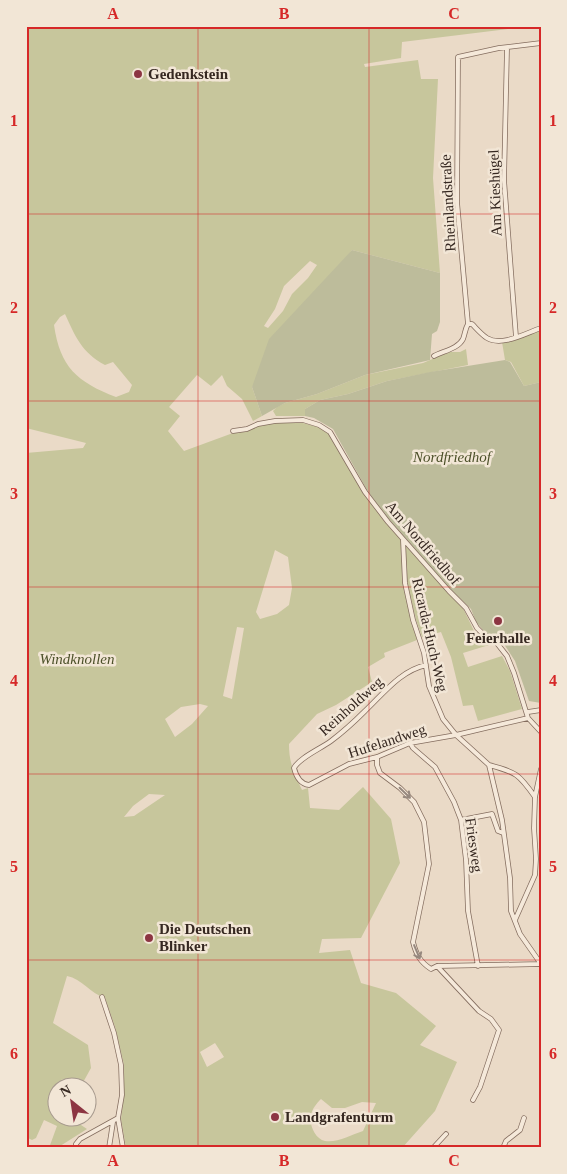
<svg xmlns="http://www.w3.org/2000/svg" width="567" height="1174" font-family="'Times New Roman',serif">
<style>
.green{fill:#c7c69c;fill-rule:evenodd}
.cemetery{fill:#bdbc9b}
.lines{fill:none;stroke-linecap:round;stroke-linejoin:round}
.minor-casing{stroke:#846d5f;stroke-width:5.5}
.minor{stroke:#f5e9da;stroke-width:4}
.oneway{stroke:#96887e}
.grid{fill:none;stroke:#d62828;stroke-width:1;stroke-opacity:0.55}
.poi-dot{fill:#8c3542;stroke:#f2e6d6;stroke-width:2}
.labels{text-anchor:middle;dominant-baseline:central;stroke-width:5;stroke-linejoin:round;paint-order:stroke}
.poi-label{font-size:15px;font-weight:bold;fill:#362821;stroke:#f2e6d6;text-anchor:start}
.street-label{font-size:15px;fill:#362821;stroke:#f2e6d6}
.park-label{font-size:15px;font-style:italic;fill:#4c5029;stroke:#f2e6d6}
.neatline{fill:none;stroke:#d62828;stroke-width:2}
.grid-label{font-size:16px;text-anchor:middle;font-weight:bold;fill:#d62828}
</style>
<rect width="100%" height="100%" fill="#eadac7"/>
<path class="green" d="M26 26H508V29L402 42 401 58 364 64 365 67 418 60 421 79H438L433 178 440 273 352 250 252 387 262 416 253 421 242 399 227 386 222 375 211 386 197 375 169 407 180 416 168 431 184 451 233 433 273 422 303 423 318 427 328 433 364 493 386 523 401 539 403 584 417 640 384 653 385 657 368 667 372 682 336 705 317 714 289 744C289 763 294 773 302 790L308 788 310 808 339 810 363 787 391 819 400 863 361 938 322 939 319 953 350 950 361 983 396 993 436 1026 420 1045 457 1062 435 1111 402 1148H126L121 1119 124 1095V1065L115 1027 105 998C90 993 82 979 67 976L53 1023 88 1045 91 1068 81 1086H58L57 1105 55 1107 57 1109 58 1116 69 1117 87 1129 57 1148H49L57 1126 44 1120 36 1138 32 1140 26 1137V453L83 448 86 443 26 428ZM310 261 317 265 308 278 292 294 283 311 268 328 264 326 275 309 284 286ZM65 314C75 336 82 353 105 365L113 362 132 385 129 392 116 397C77 382 60 367 54 325L60 317ZM275 550 288 557 292 588 289 605 277 614 260 619 256 612ZM237 627 244 628 232 699 223 696ZM200 704 208 706 192 724 175 737 165 719 181 707ZM149 794 165 795 134 816 124 817 133 806ZM215 1043 224 1057 207 1067 200 1052ZM321 1099 332 1108H345L362 1102 376 1103 363 1131C351 1135 337 1143 325 1141 315 1139 309 1125 311 1115 312 1109 317 1103 321 1099Z
M541 330V382L524 386 511 362 505 360 502 342Z
M466 349 468 365 387 381 348 394 320 400 305 409V416H276L273 411 277 407 285 403 317 394 365 375 423 363 449 352H460Z
M405 544 463 608 474 631 489 645 463 653 468 667 502 656 510 671 522 709 478 721 473 705 463 706 451 657 441 632 422 637 416 620 407 583Z"/>
<path class="cemetery" d="M352 250 440 273V322L437 331 432 334 430 360 365 375 317 394 285 403 262 416 252 387 269 339Z
M505 360 510 362 524 386 541 382V703L529 701 515 661 502 641 485 632 476 622 471 609 450 589 385 515 367 490 333 429 314 418 305 416V409L320 400 348 394 387 381 430 372Z"/>
<g class="lines">
<defs>
<path id="minor" d="M507 48 504 180 516 337
M468 324 457 202 458 57 499 48 541 43
M468 324H472C477 329 481 334 487 338 502 347 526 333 541 328
M434 356C443 351 458 349 463 339 465 334 465 329 468 324
M233 431 247 429 258 424 275 421 303 420 319 425 330 432 365 492 388 522 449 591 466 608 477 628 482 633 496 642 507 656 514 673 528 718 541 732
M403 540 405 583 413 620 424 653 429 686 443 719 456 735 489 765 502 820 510 878 511 911 520 934 541 964
M426 665C400 671 384 693 365 711 354 722 343 732 331 741 320 749 299 758 294 768 296 776 300 784 309 785L349 764 377 757 410 743 456 735 528 718
M528 712 541 710
M410 743 413 748 435 767 454 802 461 820 466 860 468 911 478 966
M377 757V765L380 773 400 788 414 802 424 822 429 864 413 942C416 954 420 962 431 969L437 966 541 964
M489 765C516 772 519 774 535 797
M461 820 492 814 498 831 503 833
M515 920 535 875 536 859 534 828 535 797 541 769
M437 966 479 1011 491 1019 499 1030 480 1087 473 1100
M102 997 114 1033 121 1065 122 1095 118 1118 123 1148
M75 1148 76 1144 80 1139 118 1118
M109 1148 113 1122
M433 1148 446 1134
M503 1148 506 1141 520 1130 524 1118"/>
</defs>
<use href="#minor" class="minor-casing"/>
<use href="#minor" class="minor"/>
</g>
<defs><path id="oneway-shaft" d="M-6 0H5M1.5-3L5.5 0L1.5 3" fill="none" stroke-width="1.6" stroke-linecap="round" stroke-linejoin="round" transform="scale(1.25)"/></defs>
<g class="oneway">
<use href="#oneway-shaft" transform="translate(405 793) rotate(44)"/>
<use href="#oneway-shaft" transform="translate(417 952) rotate(67)"/>
</g>
<path class="grid" d="M198 26V1148M369 26V1148M26 214H541M26 401H541M26 587H541M26 774H541M26 960H541"/>
<g class="poi-dot">
<circle cx="138" cy="74" r="5"/>
<circle cx="498" cy="621" r="5"/>
<circle cx="149" cy="938" r="5"/>
<circle cx="275" cy="1117" r="5"/>
</g>
<g class="labels">
<g class="poi-label">
<text x="148" y="74">Gedenkstein</text>
<text x="498" y="638" text-anchor="middle">Feierhalle</text>
<text x="159" y="929">Die Deutschen<tspan x="159" dy="17">Blinker</tspan></text>
<text x="285" y="1117">Landgrafenturm</text>
</g>
<g class="street-label">
<text transform="translate(495 193) rotate(-92)">Am Kieshügel</text>
<text transform="translate(448 203) rotate(-93)">Rheinlandstraße</text>
<text transform="translate(423 543) rotate(49)">Am Nordfriedhof</text>
<text transform="translate(430 635) rotate(77)">Ricarda-Huch-Weg</text>
<text transform="translate(351 706) rotate(-42)">Reinholdweg</text>
<text transform="translate(387 741) rotate(-18)">Hufelandweg</text>
<text transform="translate(474 845) rotate(82)">Friesweg</text>
</g>
<g class="park-label">
<text x="452" y="457">Nordfriedhof</text>
<text x="77" y="659">Windknollen</text>
</g>
</g>
<rect width="567" height="1174" fill="none" stroke="#f2e6d6" stroke-width="55"/>
<g transform="translate(72 1102) rotate(330)"><circle r="24" fill="#f2e6d6" stroke="#a79a8e"/>
<path d="M0-4L9 19L0 12L-9 19Z" fill="#8c3542"/>
<text y="-8" font-size="14" font-weight="bold" text-anchor="middle" fill="#362821">N</text>
</g>
<rect x="28" y="28" width="512" height="1118" class="neatline"/>
<g class="grid-label">
<text x="113" y="19">A</text>
<text x="284" y="19">B</text>
<text x="454" y="19">C</text>
<text x="14" y="126">1</text>
<text x="553" y="126">1</text>
<text x="14" y="313">2</text>
<text x="553" y="313">2</text>
<text x="14" y="499">3</text>
<text x="553" y="499">3</text>
<text x="14" y="686">4</text>
<text x="553" y="686">4</text>
<text x="14" y="872">5</text>
<text x="553" y="872">5</text>
<text x="14" y="1059">6</text>
<text x="553" y="1059">6</text>
<text x="113" y="1166">A</text>
<text x="284" y="1166">B</text>
<text x="454" y="1166">C</text>
</g>
</svg>
